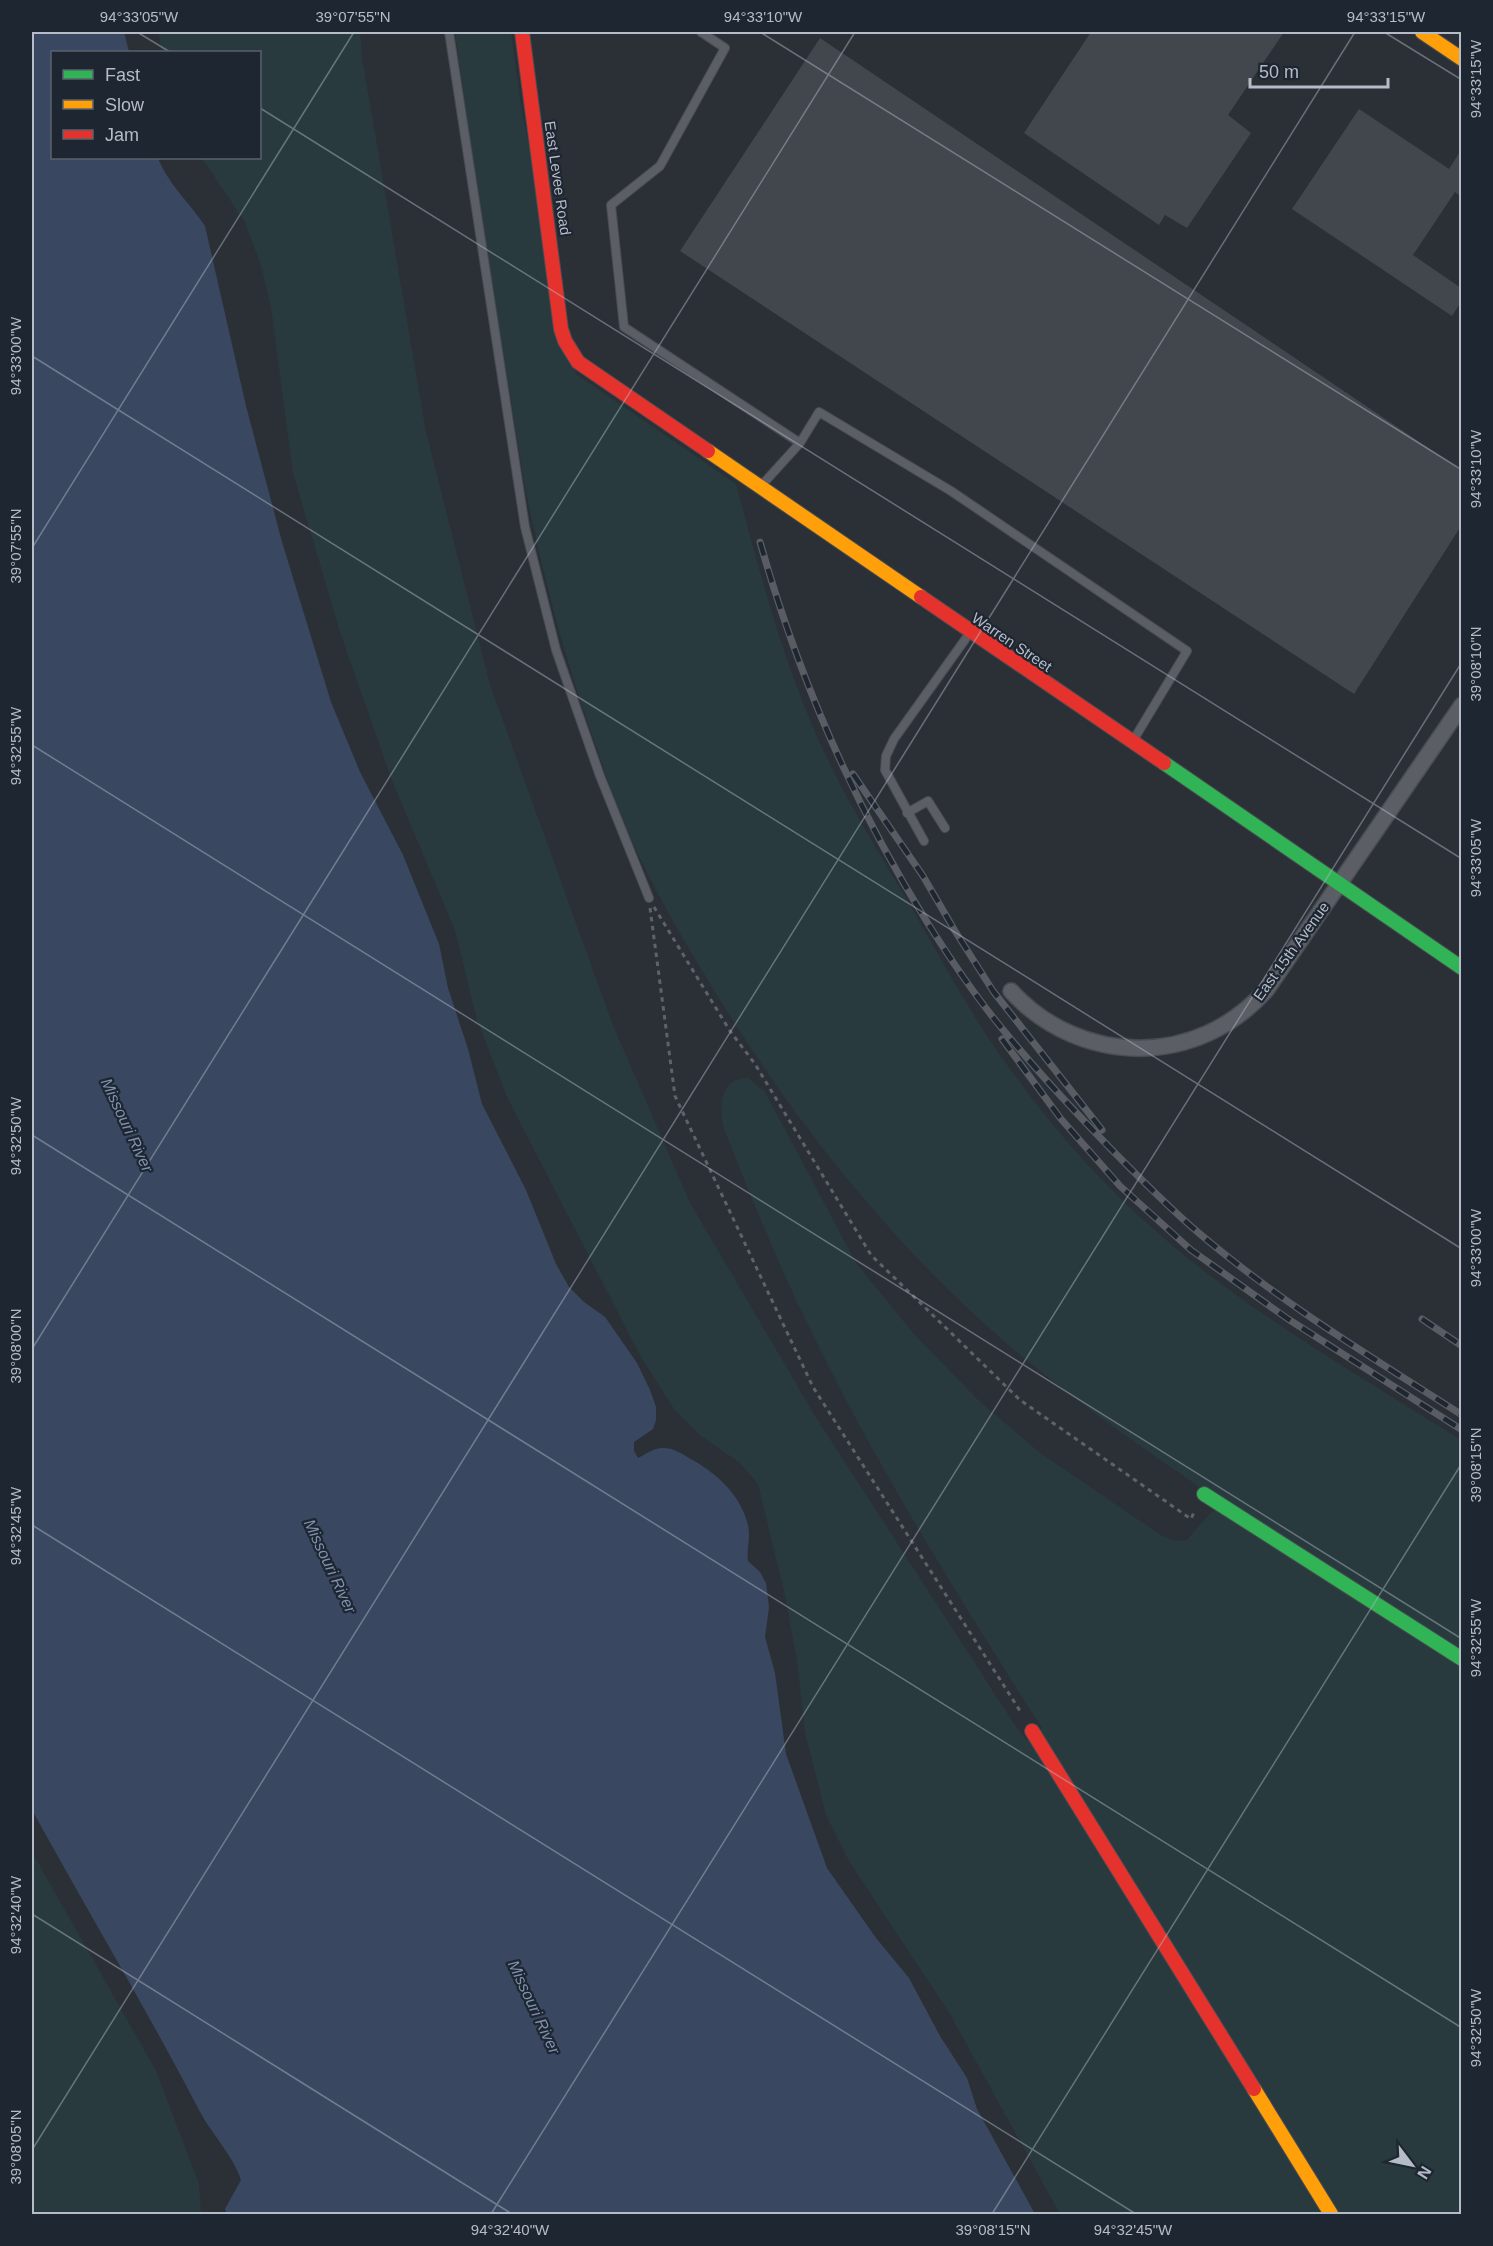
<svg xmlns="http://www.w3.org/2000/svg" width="1493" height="2246" font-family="Arial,sans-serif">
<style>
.green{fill:#283a3d}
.water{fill:#394860}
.building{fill:#42464d}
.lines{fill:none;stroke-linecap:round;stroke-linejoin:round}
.lane-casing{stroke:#484c52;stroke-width:10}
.street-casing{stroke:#484c52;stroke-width:18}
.fast-casing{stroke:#484c52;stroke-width:16}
.slow-casing{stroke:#484c52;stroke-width:16}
.jam-casing{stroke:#484c52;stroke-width:16}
.path{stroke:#5e6369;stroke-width:3;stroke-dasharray:4.5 4.5;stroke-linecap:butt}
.lane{stroke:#5b5e65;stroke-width:8}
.street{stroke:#5b5e65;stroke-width:15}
.fast{stroke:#30b455;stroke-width:14}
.slow{stroke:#ff9f0a;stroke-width:14}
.jam{stroke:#e5322d;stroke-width:14}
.rail-casing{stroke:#595d63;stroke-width:7}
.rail{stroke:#1e2632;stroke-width:4.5;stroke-dasharray:14;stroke-linecap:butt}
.ticks{fill:none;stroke:#b5bcc8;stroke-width:1.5;stroke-opacity:0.45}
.labels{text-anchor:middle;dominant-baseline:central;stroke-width:4.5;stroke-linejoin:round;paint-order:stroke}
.street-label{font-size:15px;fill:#b5bcc8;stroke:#1e2632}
.water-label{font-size:16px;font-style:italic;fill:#7e92af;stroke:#1e2632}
.neatline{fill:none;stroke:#b5bcc8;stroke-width:2}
.ticks-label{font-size:15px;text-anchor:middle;fill:#b5bcc8}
</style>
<rect width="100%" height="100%" fill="#2b3037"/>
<path class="green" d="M158 32H360L362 58 426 432 490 685 612 1023 690 1203 815 1416 1018 1730 1027 1740 1042 1728C961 1601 880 1472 814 1337 780 1269 752 1199 724 1129 719 1107 719 1079 748 1078L765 1092 856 1263 913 1333 980 1402 1039 1452 1162 1536 1176 1541 1187 1540 1221 1501C1160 1461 1101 1419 1044 1374 913 1271 804 1136 717 995 682 938 648 880 622 819 613 798 606 776 599 754 573 683 552 611 536 537 523 484 516 429 507 375 488 261 471 146 455 32H511L521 107 576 374 736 484C757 562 777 640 808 715 834 781 872 841 908 902 939 955 968 1011 1005 1062 1049 1124 1100 1183 1158 1233 1250 1314 1359 1375 1461 1440V2214H1060L950 2014 849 1861 826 1815 805 1732 797 1661 785 1595 758 1484 740 1463 700 1435 674 1409 641 1357 508 1099 477 1020 455 930 393 783 341 635 293 473 271 307 261 265 245 222 202 158H260V52H162Z
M32 1852 156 2071 199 2184 201 2214H32Z"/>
<path class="water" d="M32 32H124L129 52H52V158H158C168 184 190 203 205 226L246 406 282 542 331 702 360 772 403 855 439 944 448 988 468 1049 482 1104 526 1190 556 1264 569 1287 584 1302 605 1317 637 1363 650 1390 656 1407V1420L653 1429 634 1442V1451L638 1458C646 1454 654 1448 663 1448 673 1448 681 1453 689 1458 716 1473 740 1493 748 1525 751 1538 746 1549 748 1561L760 1572 766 1583 769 1607 765 1637 775 1673 786 1754 827 1868 876 1938 909 1978 940 2036 967 2078 977 2109 1035 2214H227L225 2209 241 2180C234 2157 211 2133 199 2110 146 2008 87 1910 32 1810Z"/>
<path class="building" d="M1091 32H1284L1228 115 1251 133 1187 228 1165 215 1159 225 1024 133Z
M820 38 1461 470V526L1354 694 680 251Z
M1359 109 1449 169 1461 150V197L1455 192 1413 255 1461 288V302L1452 316 1292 209Z"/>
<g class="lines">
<defs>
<path id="lane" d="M449 32 525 527 556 650 600 776 649 898
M701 32 725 48 660 166 611 205 624 327 800 443
M761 486 800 443 819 412 951 491 1187 651 1134 739
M907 813 928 801 945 828
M924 841 885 770 886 756 894 739 969 634"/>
<path id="street" d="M1011 991C1081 1067 1198 1068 1267 989L1462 705"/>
<path id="fast" d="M1164 763 1462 968
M1204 1494 1462 1659"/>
<path id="slow" d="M1422 32 1462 59
M708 451 921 597
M1254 2089 1331 2214"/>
<path id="jam" d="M522 32 561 329 565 341 578 362 708 451
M921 597 1164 763
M1032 1731 1254 2089"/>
</defs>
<use href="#lane" class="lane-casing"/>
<use href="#street" class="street-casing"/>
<use href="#fast" class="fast-casing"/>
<use href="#slow" class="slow-casing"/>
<use href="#jam" class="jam-casing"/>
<path class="path" d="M654 907 730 1031 755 1064 871 1255 1020 1400 1191 1519 1195 1510
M650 908 675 1096 813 1387 1022 1714"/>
<use href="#lane" class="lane"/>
<use href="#street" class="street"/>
<use href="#fast" class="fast"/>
<use href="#slow" class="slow"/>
<use href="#jam" class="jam"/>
<defs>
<path id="rail" d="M760 542C798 676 853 803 927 922 949 957 973 993 1000 1026 1035 1069 1073 1110 1112 1150 1141 1179 1169 1208 1200 1234 1281 1303 1373 1358 1462 1415
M853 774 923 876 955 931 993 991 1102 1130
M1002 1039 1061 1119 1120 1186 1191 1250 1288 1319 1462 1430
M1422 1319 1462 1346"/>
</defs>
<use href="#rail" class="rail-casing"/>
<use href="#rail" class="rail"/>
</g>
<path class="ticks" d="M137 32 170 52M760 32 1462 470M1384 32 1462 80M260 108 1462 859M32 356 1462 1249M32 548 354 32M32 745 1462 1639M32 1135 1462 2028M32 1349 855 32M32 1525 1136 2214M32 1914 512 2214M32 2150 1355 32M491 2214 1462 662M992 2214 1462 1463"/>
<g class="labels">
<g class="street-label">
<text transform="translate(558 178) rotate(82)">East Levee Road</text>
<text transform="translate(1012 642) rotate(34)">Warren Street</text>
<text transform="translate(1291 951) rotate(-54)">East 15th Avenue</text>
</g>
<g class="water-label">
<text transform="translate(127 1125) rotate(65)">Missouri River</text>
<text transform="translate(330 1566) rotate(65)">Missouri River</text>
<text transform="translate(534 2007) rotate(65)">Missouri River</text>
</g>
</g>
<rect width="1493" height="2246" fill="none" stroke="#1e2632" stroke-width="66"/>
<rect x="51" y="51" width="210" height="108" fill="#1e2632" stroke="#5a626e" stroke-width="1.5"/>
<rect x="63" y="70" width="30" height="9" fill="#30b455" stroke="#5a626e" stroke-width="1.5"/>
<text x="105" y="81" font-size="18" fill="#b5bcc8">Fast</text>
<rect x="63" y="100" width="30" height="9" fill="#ff9f0a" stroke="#5a626e" stroke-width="1.5"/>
<text x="105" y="111" font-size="18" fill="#b5bcc8">Slow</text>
<rect x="63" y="130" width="30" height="9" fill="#e5322d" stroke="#5a626e" stroke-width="1.5"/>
<text x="105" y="141" font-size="18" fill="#b5bcc8">Jam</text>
<g transform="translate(1412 2165) rotate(122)" stroke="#1e2632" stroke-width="4.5" paint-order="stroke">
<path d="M0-4.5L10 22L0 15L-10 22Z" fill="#b5bcc8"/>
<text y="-9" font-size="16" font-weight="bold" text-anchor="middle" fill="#b5bcc8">N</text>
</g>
<path d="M1250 78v9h138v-9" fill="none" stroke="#b5bcc8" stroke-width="3"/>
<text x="1259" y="78" font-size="18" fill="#b5bcc8" stroke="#1e2632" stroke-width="4.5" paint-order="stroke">50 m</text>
<rect x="33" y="33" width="1427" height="2180" class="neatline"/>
<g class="ticks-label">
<text x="139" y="22">94°33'05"W</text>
<text x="353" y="22">39°07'55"N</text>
<text x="763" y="22">94°33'10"W</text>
<text x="1386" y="22">94°33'15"W</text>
<text transform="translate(1476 79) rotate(-90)" y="5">94°33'15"W</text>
<text transform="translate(16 356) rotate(-90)" y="5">94°33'00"W</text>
<text transform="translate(1476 469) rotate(-90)" y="5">94°33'10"W</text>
<text transform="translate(16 546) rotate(-90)" y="5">39°07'55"N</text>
<text transform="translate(1476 664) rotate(-90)" y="5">39°08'10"N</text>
<text transform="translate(16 746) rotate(-90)" y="5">94°32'55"W</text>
<text transform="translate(1476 858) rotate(-90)" y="5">94°33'05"W</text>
<text transform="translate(16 1136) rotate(-90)" y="5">94°32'50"W</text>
<text transform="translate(1476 1248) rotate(-90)" y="5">94°33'00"W</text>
<text transform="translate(16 1346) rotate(-90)" y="5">39°08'00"N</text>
<text transform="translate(1476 1465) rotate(-90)" y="5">39°08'15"N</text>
<text transform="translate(16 1526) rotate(-90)" y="5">94°32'45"W</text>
<text transform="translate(1476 1638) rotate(-90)" y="5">94°32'55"W</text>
<text transform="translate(16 1915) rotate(-90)" y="5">94°32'40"W</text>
<text transform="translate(1476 2028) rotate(-90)" y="5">94°32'50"W</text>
<text transform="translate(16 2147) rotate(-90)" y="5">39°08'05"N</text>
<text x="510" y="2235">94°32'40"W</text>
<text x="993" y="2235">39°08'15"N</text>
<text x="1133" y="2235">94°32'45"W</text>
</g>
</svg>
